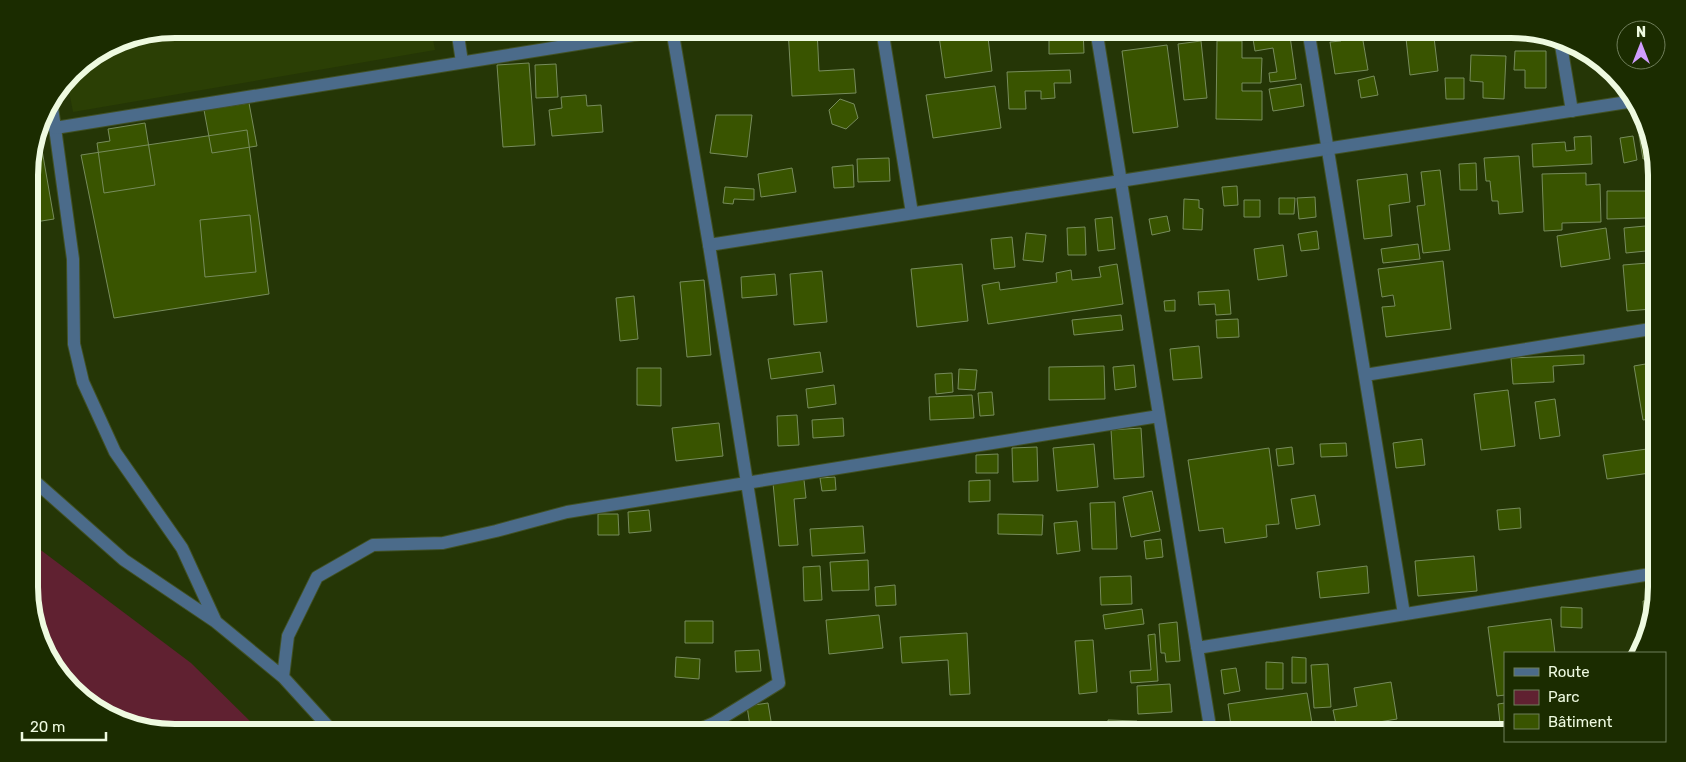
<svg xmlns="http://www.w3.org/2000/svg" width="1686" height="762" font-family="Rubik,sans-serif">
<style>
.built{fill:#2b3f05}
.green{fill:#602131}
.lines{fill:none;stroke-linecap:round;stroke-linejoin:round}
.stream{stroke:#121e01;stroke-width:9}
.building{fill:#395400;stroke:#778c5c}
.minor-casing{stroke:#415125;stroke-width:14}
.tertiary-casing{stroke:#415125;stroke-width:14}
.minor{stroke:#4b6b8a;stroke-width:12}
.tertiary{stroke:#4b6b8a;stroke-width:12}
.rim{fill:none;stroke:#eefae0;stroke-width:6}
</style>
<rect width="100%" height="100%" fill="#253606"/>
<path class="built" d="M175 29H431L435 50 73 112 67 80 78 65 119 40Z"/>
<path class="green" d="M30 547 38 548 191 663 262 733H175L119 722 59 676 30 606Z"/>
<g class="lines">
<path class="stream" d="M59 676 72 683 89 699"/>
</g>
<path class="building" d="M692 29H721L692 33Z
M788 29H817L819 71 854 69 856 93 792 96Z
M938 29H987L992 71 945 78Z
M1064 29H1083L1084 53 1049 54V37H1065Z
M1281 29H1289L1296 79 1270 82 1269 73 1277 72 1273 48 1255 51 1252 33Z
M1340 29H1361L1368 70 1335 74 1330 42 1341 41Z
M1405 29H1433L1438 71 1410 75Z
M1458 29H1477V31L1458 33Z
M1201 41 1207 98 1184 100 1178 44Z
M1217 41H1242V58H1262L1261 83H1242V91H1262V120L1216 119Z
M1167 45 1178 127 1133 133 1122 51Z
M1515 51H1546V88H1525V70H1514Z
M1471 55 1506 56 1504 99 1483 98V82L1470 81Z
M529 63 535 145 503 147 497 65Z
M556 64 558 97 536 98 535 65Z
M1070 70 1071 83H1054L1055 98 1041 99V91H1025L1026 109H1009L1007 72Z
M1374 76 1378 95 1361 98 1358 80Z
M1445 78H1464V99H1446Z
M1301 84 1304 106 1273 111 1269 89Z
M995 86 1001 128 933 138 926 95Z
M586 95 587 106 601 105 603 132 552 136 549 110 562 108 561 97Z
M840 99 854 104 858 118 846 129 832 124 829 110Z
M249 103 257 146 212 153 204 110Z
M716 115H752L747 157 710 153Z
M145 123 155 185 104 193 97 143 110 141 108 129Z
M247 130 269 294 114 318 81 155Z
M1647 134 1656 157 1643 159 1639 135Z
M1591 136 1592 164 1533 167 1532 144 1565 142 1566 151 1575 150 1574 137Z
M1633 136 1637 160 1624 163 1620 138Z
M42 150 54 219 29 223V200L33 199 31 186H29V165L33 151Z
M1519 156 1523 212 1499 214 1498 201H1492L1490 181H1486L1484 158Z
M889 158 890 181 858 182 857 159Z
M1476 163 1477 190H1460L1459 164Z
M853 165 854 187 834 188 832 167Z
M792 168 796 192 761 197 758 174Z
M1440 170 1450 250 1423 253 1417 206 1425 205 1421 172Z
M1586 173V185L1600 184 1601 222 1562 223V230L1544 231 1542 174Z
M1407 174 1410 202 1389 205 1392 236 1364 239 1357 180Z
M1237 186 1238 205 1224 206 1222 187Z
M725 187 754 189V200L734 199 733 204 723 203Z
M1607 191H1646V218L1607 219Z
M1315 197 1316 217 1299 219 1297 198Z
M1279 198H1295L1294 214H1279Z
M1184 199 1199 200V208L1203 209 1202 230 1183 229Z
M1244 200H1260V217H1244Z
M250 215 256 272 205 277 200 220Z
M1167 216 1170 231 1152 235 1149 219Z
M1112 217 1115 249 1098 251 1095 219Z
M1656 225V250L1626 253 1624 228Z
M1085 227 1086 255H1068L1067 228Z
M1606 228 1610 259 1561 267 1557 236Z
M1317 231 1319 249 1301 251 1298 234Z
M1026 233 1046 235 1043 262 1023 260Z
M1012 237 1015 267 994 269 991 239Z
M1418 244 1420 259 1383 263 1381 249Z
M1283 245 1287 276 1258 280 1254 249Z
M1443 261 1451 329 1386 337 1382 307 1395 306 1393 295 1382 297 1378 269Z
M1648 263 1652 309 1627 311 1623 265Z
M962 264 968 321 917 327 911 269Z
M1117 264 1123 304 988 324 982 285 999 282 1000 290 1057 282 1056 273 1071 270 1072 280 1101 277 1099 267Z
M822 271 827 322 794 325 790 274Z
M775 274 777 295 742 298 741 277Z
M704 280 711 355 687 357 680 282Z
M1229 290 1231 314 1216 315 1215 304 1199 305 1198 292Z
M634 296 638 339 620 341 616 298Z
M1175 300V311H1165L1164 301Z
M1121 315 1123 330 1074 335 1072 320Z
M1238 319 1239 337 1217 338 1216 320Z
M1199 346 1202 378 1173 380 1170 349Z
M820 352 823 372 771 379 768 359Z
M1584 355V364L1553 366 1554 382 1513 384 1511 358Z
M1657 362V418L1643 420 1634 366Z
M1134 365 1136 387 1115 390 1113 367Z
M1104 366 1105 399 1049 400V367Z
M637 368H661V406L637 405Z
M959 369 977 370 975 390 958 389Z
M952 373 953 392 936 394 935 374Z
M834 385 836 404 808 408 806 389Z
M1508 390 1515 446 1481 450 1474 394Z
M992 392 994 415 980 416 978 393Z
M972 395 974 418 930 420 929 397Z
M1555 399 1560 436 1540 439 1535 402Z
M797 415 799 445 778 446 777 416Z
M843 418 844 436 813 438 812 420Z
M719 423 723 456 676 461 672 428Z
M1141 428 1144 477 1114 479 1111 430Z
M1422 439 1425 465 1396 468 1393 443Z
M1346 443 1347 456 1321 457 1320 444Z
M1094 444 1098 487 1057 491 1053 448Z
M1037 447 1038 481 1013 482 1012 448Z
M1292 447 1294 464 1278 466 1276 449Z
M1269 448 1279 524 1266 525 1267 537 1225 543 1223 528 1199 531 1188 460Z
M1647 449 1650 473 1607 479 1603 455Z
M998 454V473H976V455Z
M835 477 836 490 822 491 820 478Z
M804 480 806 498 794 499 798 545 779 546 773 483Z
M990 480V501L969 502V481Z
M1152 491 1160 531 1131 537 1123 497Z
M1315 495 1320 525 1296 529 1291 499Z
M1115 502 1117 549H1092L1090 503Z
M1520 508 1521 528 1499 530 1497 510Z
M649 510 651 531 629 533 628 512Z
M598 514H618L619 535H598Z
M998 514 1043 515 1042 535 998 534Z
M1077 521 1080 551 1057 554 1054 523Z
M863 526 865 553 812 556 810 529Z
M1161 539 1163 557 1146 559 1144 541Z
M1474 556 1477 591 1418 596 1415 561Z
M868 560 869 590 832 591 830 562Z
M820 566 822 600 804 601 803 567Z
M1367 566 1369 593 1320 598 1317 572Z
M1131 576 1132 604 1101 605 1100 577Z
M895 585 896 605 876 606 875 587Z
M1655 600 1646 643 1643 601Z
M1561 607 1582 608V628L1561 627Z
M1142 609 1144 624 1105 629 1103 615Z
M879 615 883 648 829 654 826 620Z
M1551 619 1555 653H1505V695L1497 696 1488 627Z
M685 621H713V643H685Z
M1177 622 1180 661 1166 662 1165 653H1161L1159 624Z
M967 633 970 694 950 695 948 660 902 663 900 637Z
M1155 634 1158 681 1131 683 1130 671 1151 670 1148 635Z
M1093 640 1097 692 1079 694 1075 641Z
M759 650 761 671 736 672 735 651Z
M676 657 700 659 699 679 675 677Z
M1292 657 1306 658V683H1292Z
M1266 662 1283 663V689H1266Z
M1328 664 1331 707 1314 708 1311 665Z
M1236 668 1240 691 1224 694 1221 670Z
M1391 682 1397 719 1337 729 1333 710 1357 706 1354 688Z
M1170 684 1172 712 1138 714 1137 686Z
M1307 693 1313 729 1285 733H1232L1228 704Z
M768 703 773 733H751L747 706Z
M1505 703V733H1501L1498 704Z
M1108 720 1137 721V733H1108Z
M978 731V733H917V732Z"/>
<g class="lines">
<defs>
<path id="minor" d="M457 29 462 62
M882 29 912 213
M1096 29 1211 733
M1308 29 1404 614
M1560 39 1572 111
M55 128 73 259 74 344 83 382 115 452 182 548 216 622
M1365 375 1657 328
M30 477 124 560 216 622 283 677 288 636 317 577 373 545 443 543 496 531 567 512 1159 416
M1197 648 1657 573
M283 677 334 733
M691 733 714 723 779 683 709 245"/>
<path id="tertiary" d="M672 29 709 245 1634 101
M51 101 55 128 671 29"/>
</defs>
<use href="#minor" class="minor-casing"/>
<use href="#tertiary" class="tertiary-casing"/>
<use href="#minor" class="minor"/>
<use href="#tertiary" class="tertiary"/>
</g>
<path d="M0 0H1686V762H0ZM175 38H1511A137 137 0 0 1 1648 175V587A137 137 0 0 1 1511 724H175A137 137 0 0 1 38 587V175A137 137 0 0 1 175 38Z" fill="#1b2c00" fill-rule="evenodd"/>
<path class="rim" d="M175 38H1511A137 137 0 0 1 1648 175V587A137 137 0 0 1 1511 724H175A137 137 0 0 1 38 587V175A137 137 0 0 1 175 38Z"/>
<rect x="1504" y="652" width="162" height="90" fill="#1b2c00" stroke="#6f7e5a"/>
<rect x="1514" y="668" width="25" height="8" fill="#4b6b8a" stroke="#6f7e5a"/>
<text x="1548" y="677" font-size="15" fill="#eefae0">Route</text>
<rect x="1514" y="690" width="25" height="15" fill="#602131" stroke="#6f7e5a"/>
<text x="1548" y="702" font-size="15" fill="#eefae0">Parc</text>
<rect x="1514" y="714" width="25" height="15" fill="#395400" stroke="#6f7e5a"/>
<text x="1548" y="727" font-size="15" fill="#eefae0">Bâtiment</text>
<g transform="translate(1641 45)"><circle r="24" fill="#1b2c00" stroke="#6f7e5a"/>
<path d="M0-4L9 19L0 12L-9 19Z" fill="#d09dfe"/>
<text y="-8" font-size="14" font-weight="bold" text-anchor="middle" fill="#eefae0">N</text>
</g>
<path d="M22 732v8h84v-8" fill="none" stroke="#eefae0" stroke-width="2.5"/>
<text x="30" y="732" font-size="15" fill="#eefae0" stroke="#1b2c00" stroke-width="4" paint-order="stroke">20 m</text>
</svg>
